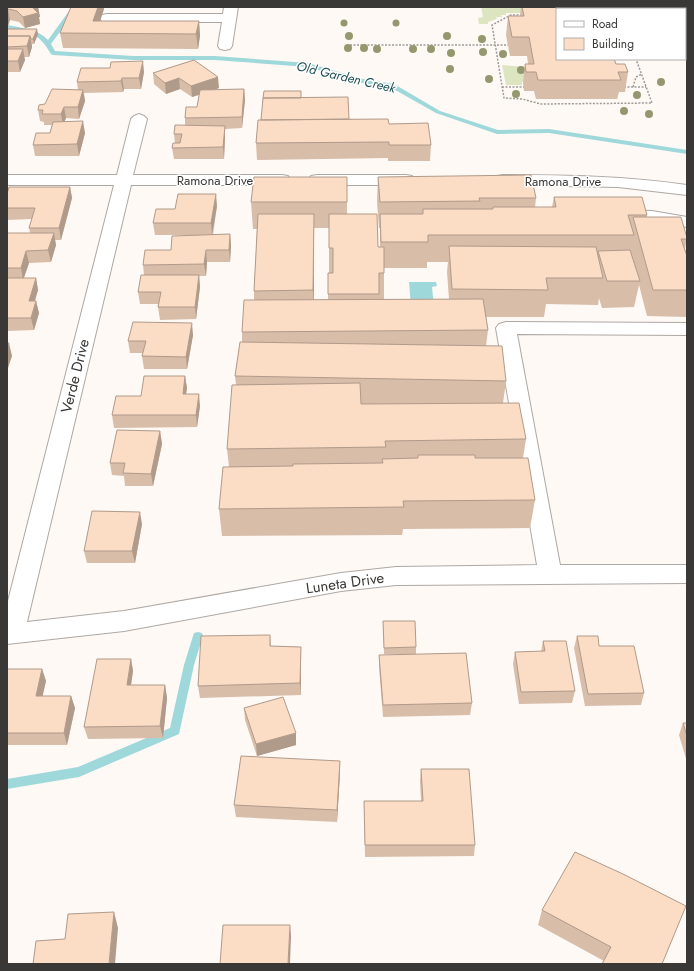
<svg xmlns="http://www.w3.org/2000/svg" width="694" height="971" font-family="Jost,sans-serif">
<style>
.green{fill:#dce5c0}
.water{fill:#9fd8db}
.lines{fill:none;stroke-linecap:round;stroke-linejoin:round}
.stream{fill:#9fd8db;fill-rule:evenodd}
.minor-casing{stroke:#aea8a4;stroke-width:2}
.path{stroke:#9e9b97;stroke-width:1.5;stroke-dasharray:2 1.5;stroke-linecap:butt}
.minor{fill:#fff;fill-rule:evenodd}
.tree{fill:#95986e}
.wall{fill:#d8bda9;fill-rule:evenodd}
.shaded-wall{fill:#b09a8a}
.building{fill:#fbdcc5;stroke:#b09a8a}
.labels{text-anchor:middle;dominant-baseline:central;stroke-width:3;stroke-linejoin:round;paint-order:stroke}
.far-water-label{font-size:13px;font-style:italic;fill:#1d4f52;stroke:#fff}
.far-street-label{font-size:13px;fill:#3a3836;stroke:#fff}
.street-label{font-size:15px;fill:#3a3836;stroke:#fff}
</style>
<rect width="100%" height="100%" fill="#fef9f4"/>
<path class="green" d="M481 7H543L529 13H506V15H501L502 17H496L497 19 488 22V24H479L478 18 483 17Z
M502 65 526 67 529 82H522V85H506Z"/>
<path class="water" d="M409 282H436L437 286 432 287 434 307H411Z"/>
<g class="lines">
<path class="stream" d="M72 7H78L51 44 55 51 133 56H215L308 63 363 79 394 84 440 111 498 130 549 129 687 150V154L549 133 497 134 436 113 390 87 362 83 308 67 215 60H133L53 55 51 54C38 32 31 33 7 29V25C22 28 38 29 48 40Z
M198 632 202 633 203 636 194 665 179 734 79 777 7 789V779L78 767 170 728 184 665 193 636 194 633Z"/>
<defs>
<path id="minor" d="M224 7H238L232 46 230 49 225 50 220 49 218 46 222 22H107L102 21 100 18 102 15 107 14H223Z
M139 114 144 116 147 119 133 175H282L288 176 290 180 288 184 282 185H131L27 622 124 611 341 573 396 567 537 565 496 328 499 324 506 322 687 323V335L517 334 560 565H687V583L396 585 341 591 124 631 7 644V605L114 185H7V175H117L131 119 134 116Z
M317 175H406L412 176 414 180 412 184 406 185H317L311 184 309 180 311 176Z
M503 175C565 175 626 176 687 185V195L618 187 503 185 497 184 495 180 497 176Z
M618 210 652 211 687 217V227L652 221 612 219 609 215 612 211Z"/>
</defs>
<use href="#minor" class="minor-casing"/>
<path class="path" d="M522 15H511L492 25 504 98 522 99 541 104 652 103 636 59
M350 45H508
M685 45H687
M502 87H524
M624 87H646
M633 87 636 77 642 74"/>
<use href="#minor" class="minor"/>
</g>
<g class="tree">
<circle cx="344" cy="23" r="3.5"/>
<circle cx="396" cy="23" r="3.5"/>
<circle cx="349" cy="36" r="4"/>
<circle cx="447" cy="36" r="4"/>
<circle cx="482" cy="39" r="4"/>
<circle cx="348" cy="48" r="4"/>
<circle cx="364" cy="48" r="4"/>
<circle cx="377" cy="49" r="4"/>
<circle cx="413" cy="49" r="4"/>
<circle cx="431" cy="49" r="4"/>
<circle cx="483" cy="52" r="4"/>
<circle cx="451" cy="53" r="4"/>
<circle cx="503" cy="54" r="4"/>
<circle cx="450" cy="69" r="4"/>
<circle cx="521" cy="70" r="4"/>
<circle cx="489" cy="79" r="4"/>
<circle cx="661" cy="82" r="4"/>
<circle cx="516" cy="94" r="4"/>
<circle cx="637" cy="95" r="4"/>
<circle cx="624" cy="111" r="4"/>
<circle cx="649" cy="114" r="4"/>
</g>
<path class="wall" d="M7 7H38L40 17H39L40 24 25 28 19 22 10 20 8 26H7Z
M71 7H104V9L100 21H199L200 36 198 49 63 48 60 33Z
M521 7H598L616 64 628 72 625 92H619L617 99H536L534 91H524L523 83 525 64H528L527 56H510L506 35 508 16H520Z
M7 29 38 34 34 44H32V47L29 57H24L25 60 20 72H7Z
M194 60 219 88 215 90 244 89 245 100 242 128 225 129V137L224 159H174L172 148 175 143 174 134 185 125V118L197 107 199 95 192 97 180 89 166 94 154 84 153 73Z
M144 72 141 89H124L123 92 84 93 85 101 79 119 66 118 64 122 85 133 79 156H35L33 145 50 133 52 125H44V122L40 121 38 110 45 104 78 90 77 82Z
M263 98H301L349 119 389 124 431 145 430 161H388V158L257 160 256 143 261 120Z
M378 177 536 198 535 207H552L554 197 647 215V217L687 238 685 249 687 256V317L647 316 639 285 634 307 602 308 599 298 598 305 546 304 544 317H486L488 330 486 346 506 381 503 403 526 439 523 458 535 500 530 528 403 529 402 535 222 536 219 509 229 467 227 449 236 385 235 376 242 342V332L254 300V291L257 229H253L251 202H347V214L378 247H380V228H379L377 202ZM314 228H329V273H328V300H314ZM427 262H448L447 272 449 299H384V268H427Z
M70 187 72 198 61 240H55L56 245 51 262 29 263 24 278H36L38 290 35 301H36L39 313 34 330 7 331V233H30L29 228 32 219 7 220V194Z
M217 206 213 235 230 234 231 246 230 262H207L206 276H199L200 287 196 319 160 320 158 307 159 304H140L138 292 144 275 143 265 171 250 189 235H155L153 223 175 209Z
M193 335 187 369H144L142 356 143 353H130L128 341Z
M185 376 187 388 186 394 200 406 197 427 114 428 112 415 141 396Z
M160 431 162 444 153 486H125L124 476 112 475 110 463Z
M142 524 135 563H87L84 551Z
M383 621 416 647V654H384Z
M270 635 271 646 301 647V695L200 698 198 686Z
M687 635V646L686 640Z
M577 636 599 646 644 693 641 705 585 706 574 648Z
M543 641 575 691 572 703 519 704 513 664 515 652H541Z
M379 655 472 703 470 715 383 717 379 667Z
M131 659 133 671 131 685H165L167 698 163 738 88 739 84 727Z
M7 669H42L46 681 42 696H71L75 708 67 745H7Z
M244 708 296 745 257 756 245 720Z
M683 723H687V762L679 735Z
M340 761V773L337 822 236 817 234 805Z
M421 769 475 845 474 856 365 857 364 801H421L420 781Z
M686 906 604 961 538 925 542 910Z"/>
<path class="shaded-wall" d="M32 7H38L40 17H39L40 24 25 28 23 17Z
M98 7H104V9L96 33 93 21Z
M8 9 10 20 8 26 7 22V12Z
M199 21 200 36 198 49 196 34Z
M37 29 38 34 34 44 33 39Z
M30 36 32 47 29 57 27 46Z
M23 49 25 60 20 72 18 61Z
M143 61 144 72 141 89 139 78Z
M218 77 219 88 192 97 191 86Z
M122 78 124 89 123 92 121 81Z
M179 78 180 89 166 94 165 83Z
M244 89 245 100 242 128V117Z
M83 90 85 101 79 119 78 107Z
M7 93 8 100 7 104Z
M64 107 66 118 63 125 61 114Z
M83 121 85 133 79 156 77 144Z
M225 126V137L224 159 223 147Z
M70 187 72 198 61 240 59 228Z
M216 194 217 206 212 235 211 223Z
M314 214V317L313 290Z
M54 233 56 245 51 262 48 250Z
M230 234 231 246 230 262 229 250Z
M206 250 207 262 206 276 204 264Z
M26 251 29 263 23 280 21 268Z
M199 275 200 287 196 319 195 307Z
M36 278 38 290 31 313 29 301Z
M36 301 39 313 34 330 31 318Z
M192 323 193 335 187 369 186 357Z
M9 343 12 356 7 371V349Z
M185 376 187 388 184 406 183 394Z
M199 394 200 406 197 427 196 415Z
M160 431 162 444 153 486 151 474Z
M140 512 142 524 135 563 132 551Z
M301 647V695L300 683Z
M131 659 133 671 129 698 127 685Z
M42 669 46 681 40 708 36 696Z
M165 685 167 698 163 738 160 726Z
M71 696 75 708 67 745 64 733Z
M296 733V745L257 756 256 744Z
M340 761V773L337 822V810Z
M114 912 118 928 115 964H109Z
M290 925 291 936 290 964H288Z"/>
<path class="building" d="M7 7H34H32L38 13 23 17 17 11 8 9 7 12Z
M71 7H98L93 21H199L196 34 60 33Z
M522 7H598L599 9H557V59H614L616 64H625L628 72H618L621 80H538L536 72H526L525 64H534L529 37H512L508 16H524Z
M7 29H37L33 39H31L30 36H7Z
M7 36H30L27 46 7 47Z
M7 49H23L18 61H7Z
M194 60 218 77 191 86 179 78 165 83 153 73Z
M143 61 139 78H122L121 81 77 82 81 68H110L111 62Z
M52 89 83 90 78 107H64L61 114H42L43 110H38L39 105 45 104Z
M244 89 242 117 185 118 186 107H197L200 90Z
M264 91H301V98H263Z
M348 97 349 119 261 120 263 98Z
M388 119 389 124 428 123 431 145H389V142L256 143 258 120Z
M83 121 77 144 33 145 36 133H50L53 122Z
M175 125 225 126 223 147 172 148 173 143H180L182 134H174Z
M531 175 536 198H479L480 201 380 202 378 177Z
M254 177H347V202H251Z
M9 187H70L59 228H29L35 208H7V194Z
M178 194H216L211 223H153L156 209H175Z
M554 197H642L647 215H628L634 235H428V242H381L380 214H423V209H493V207H556Z
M258 214H314L313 290 254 291Z
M329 214H377L378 247H384V273H379V294H328V273H333V248H329Z
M633 217H681L687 238V239H681L687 256V290H653Z
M7 233H54L48 250 26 251 21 268H7Z
M230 234 229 250H206L204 264 143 265 145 250H171L172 236Z
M449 246 596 247 603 278H546L548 290 452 289Z
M630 250 640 281H607L598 251Z
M141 275H199L195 307H158L161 292H138Z
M7 278H36L29 301H36L31 318H7Z
M483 299 488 330 242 332 244 300Z
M133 322 192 323 186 357 142 356 146 341H128Z
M240 342 502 346 506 381 235 376Z
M7 343H9L7 349Z
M144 376H185L183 394H199L196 415H112L116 396H141Z
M360 383 361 404 519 403 526 439 385 441 386 447 227 449 232 385Z
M117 430 160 431 151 474 123 473 125 463H110Z
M418 455H475V458H528L535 500 403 501 404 507 219 509 223 467 293 466V464L383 463 382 459 418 458Z
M92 511 140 512 132 551H84Z
M383 621H415L416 647 384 648Z
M270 635V646L301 647 300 683 198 686 201 636Z
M577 636H598L599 646H634L644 693 588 694Z
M543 641H566L575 691 521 692 515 652 545 651Z
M466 653 472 703 383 705 379 655Z
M97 659H131L127 685H165L160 726 84 727Z
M7 669H42L36 696H71L64 733H7Z
M283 697 296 733 256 744 244 708Z
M683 723H687V736Z
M241 756 340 761 337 810 234 805Z
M421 769H469L475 845H365L364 801H423Z
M575 852 623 874 686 906 662 964H602L611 947 542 910Z
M114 912 109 964H33L36 941 65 939 68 914Z
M223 925H290L288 964H220Z"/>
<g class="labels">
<g class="far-water-label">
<text transform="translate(346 77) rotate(13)">Old Garden Creek</text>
</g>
<g class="far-street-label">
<text x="215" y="180">Ramona Drive</text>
<text x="563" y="181">Ramona Drive</text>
</g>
<g class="street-label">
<text transform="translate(75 376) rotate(-76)">Verde Drive</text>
<text transform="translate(345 583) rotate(-8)">Luneta Drive</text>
</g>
</g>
<rect width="694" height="971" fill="none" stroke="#3a3836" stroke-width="16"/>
<rect x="556" y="8" width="130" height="52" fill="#ffffff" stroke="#b0afaf"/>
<rect x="564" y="21" width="20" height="6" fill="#ffffff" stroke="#b0afaf"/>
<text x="592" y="28" font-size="12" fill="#3a3836">Road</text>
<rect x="564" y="38" width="20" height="12" fill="#fbdcc5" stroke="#b0afaf"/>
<text x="592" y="48" font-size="12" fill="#3a3836">Building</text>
</svg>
